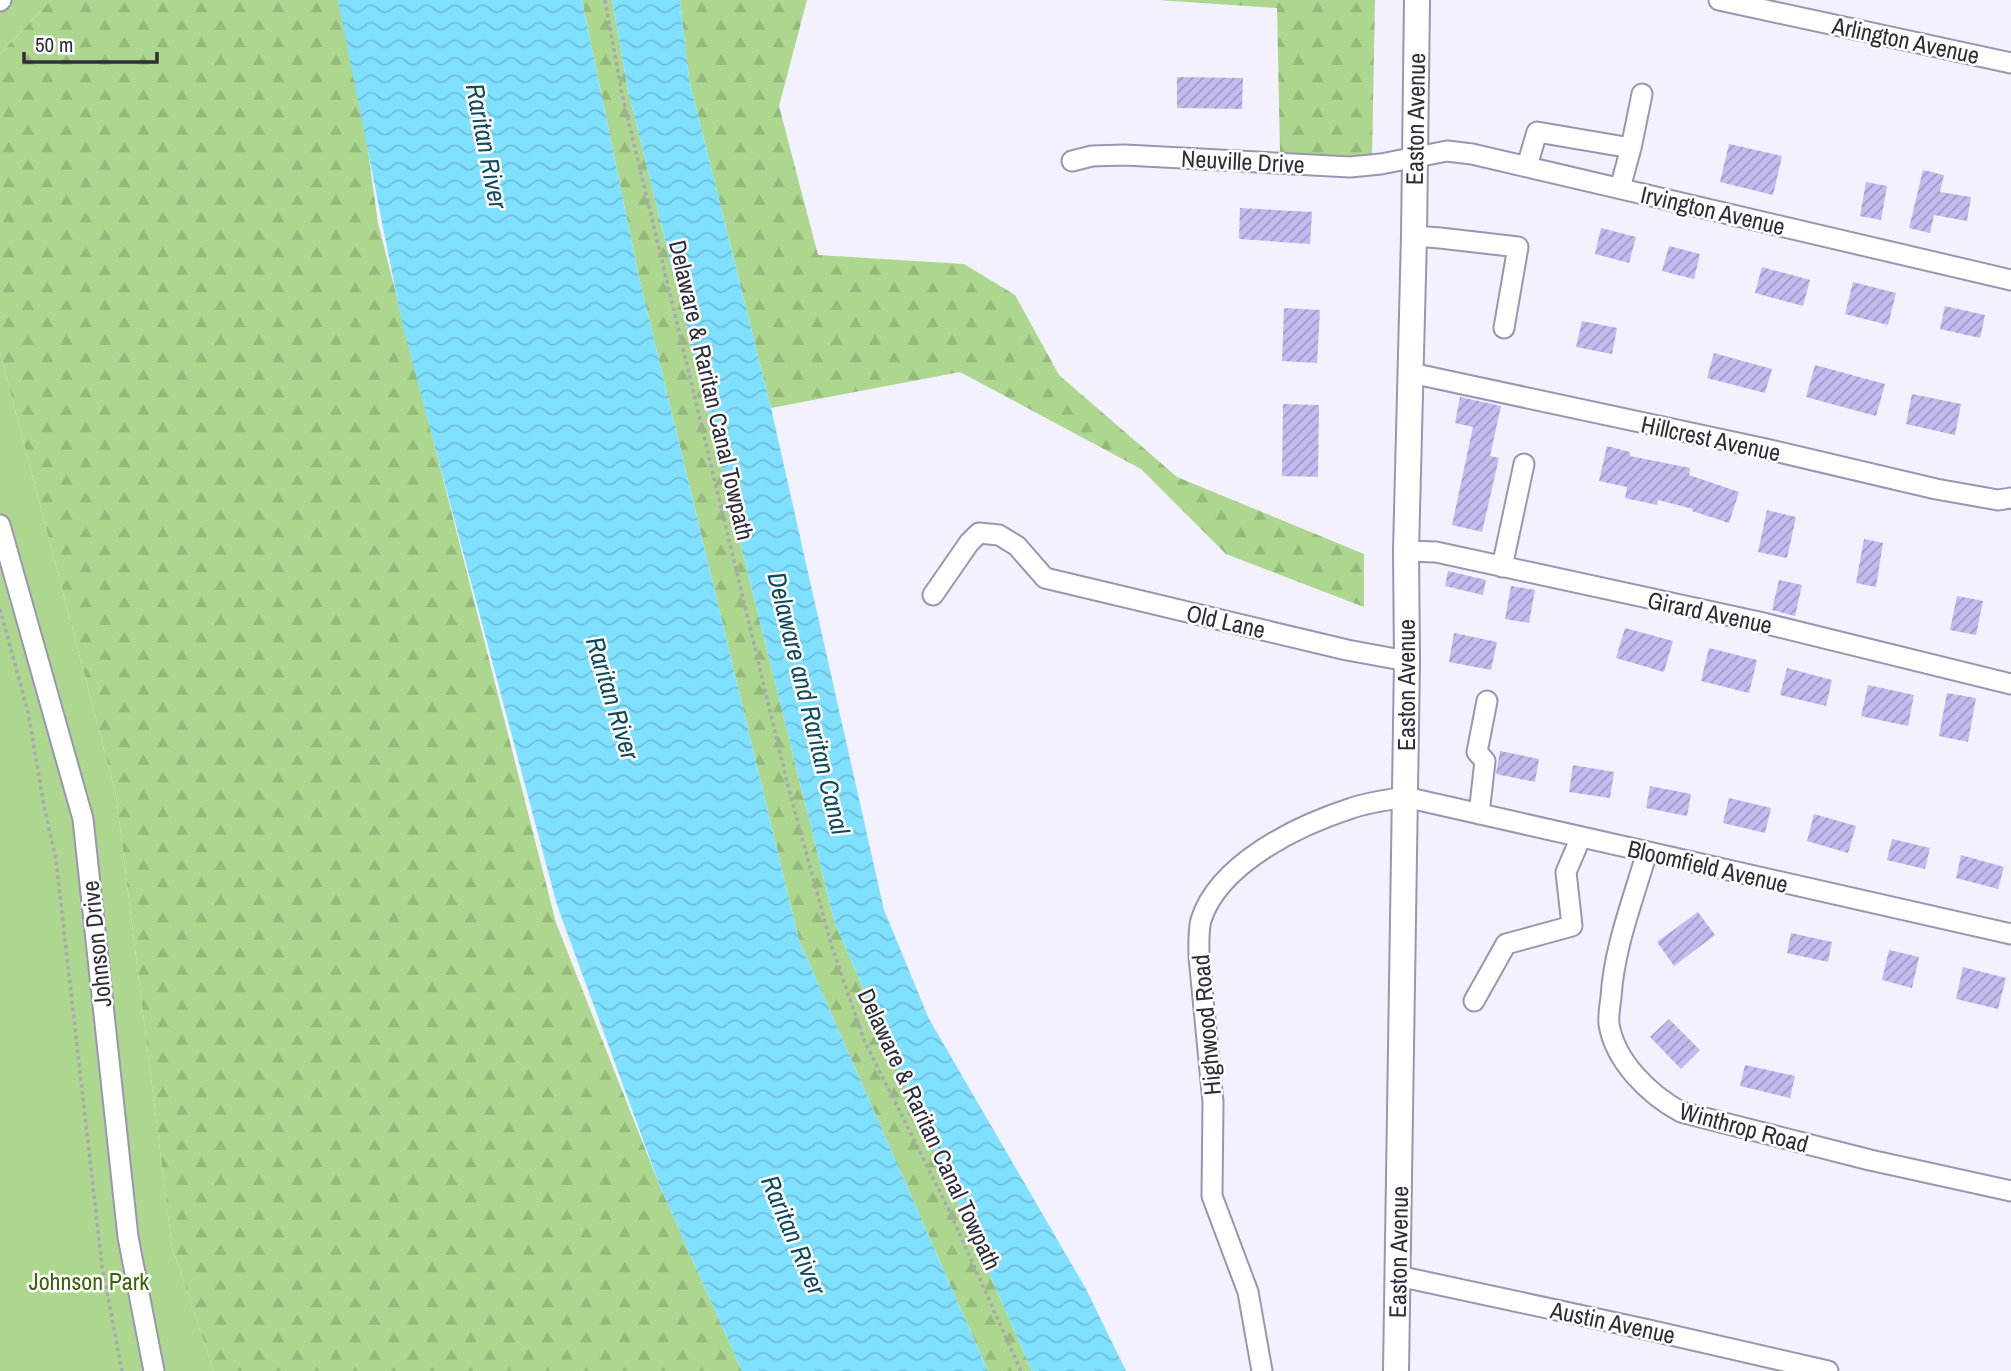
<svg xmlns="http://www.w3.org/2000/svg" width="2011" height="1371" font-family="'Archivo Narrow',sans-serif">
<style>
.green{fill:#add78e}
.forest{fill:url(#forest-firs)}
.water{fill:url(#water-waves)}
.building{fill:url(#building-hatch)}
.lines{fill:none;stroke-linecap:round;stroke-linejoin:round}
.minor-casing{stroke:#9995b2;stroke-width:23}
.major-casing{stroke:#9995b2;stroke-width:28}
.path{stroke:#a9a7b4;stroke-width:3.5;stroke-dasharray:3.5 3.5;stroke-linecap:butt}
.minor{stroke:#fff;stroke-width:19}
.major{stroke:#fff;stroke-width:24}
.labels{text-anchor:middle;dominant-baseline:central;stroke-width:5;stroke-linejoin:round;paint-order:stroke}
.street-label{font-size:24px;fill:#2f2d39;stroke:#fff}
.park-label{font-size:24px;fill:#3a6405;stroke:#fff}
.water-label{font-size:26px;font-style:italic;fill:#114b5b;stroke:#fff}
</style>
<defs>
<pattern id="forest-firs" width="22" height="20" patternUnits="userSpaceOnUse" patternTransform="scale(1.75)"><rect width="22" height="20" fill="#add78e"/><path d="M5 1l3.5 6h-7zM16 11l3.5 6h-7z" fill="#95b97b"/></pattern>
<pattern id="water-waves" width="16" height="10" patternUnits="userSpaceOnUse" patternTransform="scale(1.75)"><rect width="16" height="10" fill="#7fe0ff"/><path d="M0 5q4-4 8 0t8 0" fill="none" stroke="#6ec0db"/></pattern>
<pattern id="building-hatch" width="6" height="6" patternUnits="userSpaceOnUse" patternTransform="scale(1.75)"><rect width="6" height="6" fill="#c3baf0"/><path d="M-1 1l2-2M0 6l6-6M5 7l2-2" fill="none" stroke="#9f98c3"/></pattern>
</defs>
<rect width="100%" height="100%" fill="#f3f1fe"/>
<path class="green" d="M0 0H51L0 54Z
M0 352 116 795 172 1247 214 1371H0Z"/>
<path class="forest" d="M51 0H347L378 223 556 923 661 1189 742 1371H214L172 1247 116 795 0 352V54Z
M582 0H612L628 91 835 924 1032 1371H988L799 940 639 277Z
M680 0H807L779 106 818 255 964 264 1015 295 1059 375 1177 477 1364 554V607L1226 554 1141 469 960 372 771 408 689 79Z
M1158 0H1375L1372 159 1280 152 1277 8Z"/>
<path class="water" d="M338 0H582L639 277 799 940 988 1371H742L661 1189 557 905 402 323Z
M612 0H680L689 79 771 408 884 910 929 1019 1086 1289 1126 1371H1032L835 924 628 91Z"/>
<path class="building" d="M1177 77 1243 78 1242 109 1177 108Z
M1729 144 1782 156 1773 195 1720 182Z
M1923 170 1944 175 1940 192 1971 197 1967 221 1934 215 1930 233 1909 228Z
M1866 182 1887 186 1881 220 1860 216Z
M1240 208 1312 212 1310 244 1239 239Z
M1601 228 1636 237 1629 263 1595 254Z
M1669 246 1700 254 1694 279 1662 271Z
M1762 267 1810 280 1803 306 1755 293Z
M1853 282 1896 293 1888 325 1845 314Z
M1945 306 1985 315 1980 338 1940 329Z
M1284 308 1320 310 1317 363 1282 361Z
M1582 321 1617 328 1612 354 1576 347Z
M1714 353 1772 369 1765 393 1707 378Z
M1815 365 1885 384 1876 416 1806 397Z
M1912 394 1961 404 1955 435 1906 424Z
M1460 397 1501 406 1490 456 1499 458 1482 532 1452 525 1473 427 1455 423Z
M1283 404 1319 405 1318 477 1282 476Z
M1607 446 1630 452V456L1690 468 1689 475 1739 492 1729 523 1692 511 1693 509 1658 500 1657 505 1625 498 1627 487 1599 481Z
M1767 510 1796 517 1787 558 1758 552Z
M1864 539 1883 543 1876 587 1856 583Z
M1448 571 1486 580 1483 595 1445 586Z
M1779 580 1802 585 1795 616 1772 610Z
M1511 586 1535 590 1529 623 1505 619Z
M1957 596 1983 601 1976 635 1950 630Z
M1625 628 1673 641 1664 672 1616 658Z
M1454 633 1497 642 1491 670 1449 662Z
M1709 648 1757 660 1749 693 1701 681Z
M1787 668 1832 680 1826 706 1780 695Z
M1868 685 1914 695 1908 726 1861 716Z
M1947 693 1976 698 1968 742 1939 736Z
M1500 751 1539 759 1535 782 1496 774Z
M1573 765 1614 772 1610 798 1569 792Z
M1650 786 1691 794 1687 816 1646 808Z
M1729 798 1771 808 1765 833 1723 823Z
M1814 814 1856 826 1848 853 1807 841Z
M1892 839 1930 848 1925 869 1887 860Z
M1961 855 2004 867 1998 889 1956 878Z
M1698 912 1715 935 1674 966 1657 942Z
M1791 933 1832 942 1828 962 1787 953Z
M1889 950 1919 957 1912 988 1882 980Z
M1963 967 2006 978 1998 1009 1956 999Z
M1669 1019 1700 1050 1681 1069 1650 1037Z
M1745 1065 1795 1076 1790 1098 1740 1086Z"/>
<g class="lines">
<defs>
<path id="minor" d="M1719 0 2011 63
M0 1 1 0
M1631 148 1642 94
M1072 161 1092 156 1125 155 1350 167 1381 164 1447 151 1472 154 2011 280
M1527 166 1537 132 1631 148 1620 188
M1414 236 1440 238 1518 247 1504 328
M1411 373 1766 449 1936 489 1998 500 2011 498
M0 525 83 819 128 1237 154 1371
M1406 551 1436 552 1759 622 2011 684
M1502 567 1524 464
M933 595 969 543 979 533 999 535 1017 546 1045 578 1347 650 1407 661
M1479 814 1485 761 1477 752 1487 701
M1647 852C1633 900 1614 948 1611 997 1610 1006 1608 1016 1609 1024 1615 1062 1650 1095 1681 1112L1870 1160 2011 1191
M1474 1001 1506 944 1572 926 1566 872 1581 837
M1398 1276 1649 1330 1828 1371
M1262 1371 1248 1292 1212 1196 1213 1102 1199 957C1199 945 1198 932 1201 920 1219 863 1299 825 1352 808 1369 802 1388 800 1405 797L2011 934"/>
<path id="major" d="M1396 1371 1407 661 1406 551 1414 236 1417 0"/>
</defs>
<use href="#minor" class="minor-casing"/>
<use href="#major" class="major-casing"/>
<path class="path" d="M605 0 622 94 788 786 831 944 864 1040 948 1208 1021 1371
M0 609 28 712 44 806 56 860 102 1266 122 1371"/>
<use href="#minor" class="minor"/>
<use href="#major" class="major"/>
</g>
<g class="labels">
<g class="street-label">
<text transform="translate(1906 40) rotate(12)">Arlington Avenue</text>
<text transform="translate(1415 119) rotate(-89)">Easton Avenue</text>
<text transform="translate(1243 161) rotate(3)">Neuville Drive</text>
<text transform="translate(1713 210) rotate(13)">Irvington Avenue</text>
<text transform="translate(712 390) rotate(77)">Delaware &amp; Raritan Canal Towpath</text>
<text transform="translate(1711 438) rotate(12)">Hillcrest Avenue</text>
<text transform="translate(1710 612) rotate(12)">Girard Avenue</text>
<text transform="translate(1226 621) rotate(13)">Old Lane</text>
<text transform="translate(1406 685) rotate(-90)">Easton Avenue</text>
<text transform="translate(1708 866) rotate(13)">Bloomfield Avenue</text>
<text transform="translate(96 944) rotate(-96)">Johnson Drive</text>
<text transform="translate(1206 1025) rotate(-95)">Highwood Road</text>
<text transform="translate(1744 1127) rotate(15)">Winthrop Road</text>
<text transform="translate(930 1129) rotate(65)">Delaware &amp; Raritan Canal Towpath</text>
<text transform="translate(1398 1252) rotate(-89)">Easton Avenue</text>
<text transform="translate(1613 1322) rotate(12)">Austin Avenue</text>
</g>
<g class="park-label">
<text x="89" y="1281">Johnson Park</text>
</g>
<g class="water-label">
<text transform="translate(487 146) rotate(79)">Raritan River</text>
<text transform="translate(613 698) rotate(73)">Raritan River</text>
<text transform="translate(809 703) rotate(76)">Delaware and Raritan Canal</text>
<text transform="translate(794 1235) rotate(67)">Raritan River</text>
</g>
</g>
<path d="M24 52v10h133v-10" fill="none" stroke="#2f2d39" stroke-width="3.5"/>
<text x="35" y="52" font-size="21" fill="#2f2d39" stroke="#ffffff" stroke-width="5" paint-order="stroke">50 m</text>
</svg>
